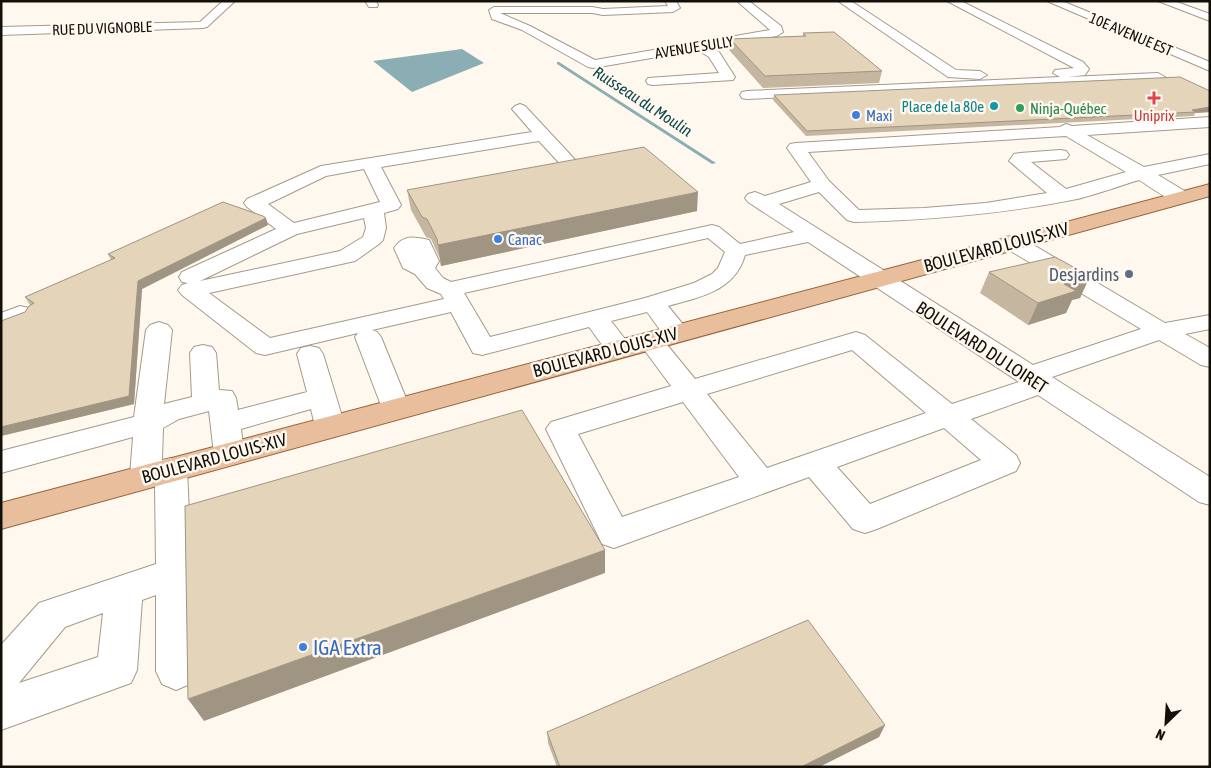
<svg xmlns="http://www.w3.org/2000/svg" width="1211" height="768" font-family="'Asap Condensed',sans-serif">
<style>
.water{fill:#8aaeb3}
.lines{fill:none;stroke-linecap:round;stroke-linejoin:round}
.stream{fill:#8aaeb3;fill-rule:evenodd}
.minor-casing{stroke:#a49a8a;stroke-width:2}
.major-casing{stroke:#95643f;stroke-width:2}
.minor{fill:#fff;fill-rule:evenodd}
.major{fill:#e9be9d;fill-rule:evenodd}
.wall{fill:#c4b69f}
.shaded-wall{fill:#a09482}
.building{fill:#e4d4b9;stroke:#a09482}
.health-dot{fill:#e0444e;stroke:#fef8ee;stroke-width:2}
.culture-dot{fill:#0f9aa8;stroke:#fef8ee;stroke-width:2}
.leisure-dot{fill:#2e9e5b;stroke:#fef8ee;stroke-width:2}
.shop-dot{fill:#3f7fe0;stroke:#fef8ee;stroke-width:2}
.service-dot{fill:#5c6f8a;stroke:#fef8ee;stroke-width:2}
.labels{text-anchor:middle;dominant-baseline:central;stroke-width:5;stroke-linejoin:round;paint-order:stroke}
.far-street-label{font-size:15px;fill:#13100a;stroke:#fef8ee}
.far-culture-label{font-size:15px;fill:#0d838f;stroke:#fef8ee;text-anchor:end}
.far-leisure-label{font-size:15px;fill:#27864d;stroke:#fef8ee;text-anchor:start}
.far-shop-label{font-size:15px;fill:#366cbe;stroke:#fef8ee;text-anchor:start}
.far-health-label{font-size:15px;fill:#be3a42;stroke:#fef8ee}
.far-water-label{font-size:16px;font-style:italic;fill:#0e464d;stroke:#fef8ee}
.street-label{font-size:18px;fill:#13100a;stroke:#fef8ee}
.service-label{font-size:18px;fill:#4e5e75;stroke:#fef8ee;text-anchor:end}
.near-shop-label{font-size:21px;fill:#366cbe;stroke:#fef8ee;text-anchor:start}
</style>
<rect width="100%" height="100%" fill="#fef8ee"/>
<path class="water" d="M462 49 484 63 412 92 373 61Z"/>
<g class="lines">
<path class="stream" d="M557 62H559L716 163 712 164 557 64Z"/>
<defs>
<path id="minor" d="M223 1H235L207 27 203 28 1 35V27L200 22Z
M365 1H376L378 5 377 7H369Z
M665 1H676L680 8 673 12 603 15 592 13H500L530 26 595 60 770 30 737 1H749L781 26 783 32 777 36 711 47 719 52 735 77 733 80 653 85 648 84 646 81 648 78 719 73 709 57 698 50 593 68 588 67 522 30 492 19 489 10 494 7H592L603 9 668 6Z
M838 1H851L956 70 980 71 987 75 980 79 948 77Z
M947 1H961L1083 62 1089 69 1085 75 1068 77 1158 73 1165 77 1158 81 747 99 742 98 740 95 742 92 747 91 1060 77 1053 73 1055 70 1074 68Z
M1047 1H1062L1210 62V71Z
M1158 1H1174L1210 14V21Z
M520 104 525 106 580 165 583 169 580 173 548 179 542 178 539 174 542 170 562 166 539 141 381 167 401 205 398 209 384 213 386 228 383 240 379 244 355 261 209 293 270 338 444 299 441 294 427 288 415 274 403 268 394 248C404 234 414 237 429 240L439 261 435 268 443 278 451 282 712 225 719 227 740 244 794 232 748 202 745 198 748 194 755 192 765 196 811 182 787 148 790 144 796 143 1060 127 1066 124 1072 126 1210 117V127L1087 135 1144 167 1210 154V164L1158 175 1188 193 1191 197 1188 201C1171 205 1153 188 1139 180 1119 186 1098 194 1077 199 1003 214 929 220 854 222L847 220 819 192 779 204 1033 365 1141 329 1004 247 1001 242 1004 237 1012 236 1020 237 1165 323 1210 315V329L1185 334 1210 348V367L1201 365 1159 340 1052 377 1210 477V505L1199 502 1038 395 971 419 1016 455 1020 463 1016 471 877 529 865 533 853 529 809 477 614 548 602 544 546 429 551 422 671 386 637 340 641 335 650 332 659 335 695 379 856 332 865 335 952 404 1019 382 808 242 745 255C735 291 700 297 668 306L690 333 686 338C665 344 659 327 647 312L611 321 632 348 628 354C607 359 601 342 589 327L482 355 473 353 451 312 372 330 377 332 381 337 410 408 406 415 396 418 386 415 382 408 355 337 358 333 265 355 256 353 182 295 178 290 182 285 188 283 182 282 179 277 182 272 276 229 247 207 244 203 247 199 321 166 532 132 512 109 515 106ZM1066 136 1126 172 1066 189 1031 162 1066 159 1069 155 1066 151 1060 150 1020 153 1014 154 1009 161 1047 193 986 203 924 208 859 210 829 181 808 152ZM364 169 380 202 294 223 268 204 326 176ZM364 218 366 228 363 237 340 251 200 281 297 234ZM708 238 725 252 718 268 712 274 694 283 645 298 490 337 464 293ZM852 350 926 413 767 468 707 394ZM683 402 739 477 622 517 578 434ZM944 428 981 460 870 504 837 467Z
M20 306 29 308 32 313 29 318 1 329V313Z
M159 322 168 325 172 330 164 404 192 397 190 353 194 347 203 345 212 347 216 353 219 390 232 391 236 398 238 410 307 392 297 354 301 348 310 346 319 348 323 354 345 426 340 433 330 436 320 433 315 426 311 409 241 429 244 454 240 462 229 465 218 462 214 454 209 411 179 419 163 428 162 460 171 458 182 461 187 469 196 671 190 684 176 690 162 684 156 671V595L142 600 137 670 131 683 1 730V645L39 603 156 564 155 485 146 488 135 484 130 476 133 437 1 473V451L134 417 146 330 150 325ZM103 613 98 657 19 683 65 627Z"/>
<path id="major" d="M1210 184V196L1 529V503Z"/>
</defs>
<use href="#minor" class="minor-casing"/>
<use href="#major" class="major-casing"/>
<use href="#minor" class="minor"/>
<use href="#major" class="major"/>
</g>
<path class="wall" d="M803 33 882 71 879 83 763 88 729 50 730 39 803 36Z
M1210 91V112L1195 113 1194 116 806 136 773 100 774 95Z
M407 190 697 211 441 266 440 259 431 239 426 237 411 210Z
M268 225 142 289 134 404 1 436V321L25 312 30 305 25 297 111 260 108 254Z
M989 272 1090 276 1080 298 1072 300 1066 313 1028 325 980 293Z
M885 725 879 737 819 767H557L548 743 547 732Z"/>
<path class="shaded-wall" d="M1210 107V112L1195 113 1196 112 1192 110Z
M698 192 697 211 441 266 438 245Z
M266 218 268 225 142 289 134 404 1 436V427L138 281Z
M1090 276 1080 298 1072 300 1066 313 1028 325 1038 303 1064 284Z
M605 550V573L204 721 188 699Z
M885 725 879 737 819 767H801Z"/>
<path class="building" d="M834 32 882 71 765 76 730 39 806 36 803 33Z
M1180 77 1210 91V107L1192 110 1196 112 807 131 774 95Z
M644 147 698 192 438 245 437 239 427 219 422 217 407 190Z
M223 202 263 216 266 218 138 281 129 396 1 427V321L25 312 29 306 34 303 25 297 115 258 108 254Z
M1055 257 1090 276 1064 284 1076 291 1038 303 989 272Z
M522 410 605 550 188 699 185 506Z
M808 620 885 725 801 767H560L547 732Z"/>
<path class="health-dot" d="M1151.5 90.5h5v5h5v5h-5v5h-5v-5h-5v-5h5z"/>
<circle class="culture-dot" cx="994" cy="106" r="5"/>
<circle class="leisure-dot" cx="1020" cy="108" r="5"/>
<g class="shop-dot">
<circle cx="856" cy="115" r="5"/>
<circle cx="498" cy="239" r="5"/>
<circle cx="303" cy="647" r="5"/>
</g>
<circle class="service-dot" cx="1129" cy="274" r="5"/>
<g class="labels">
<g class="far-street-label">
<text transform="translate(102 28) rotate(-2)">RUE DU VIGNOBLE</text>
<text transform="translate(1131 34) rotate(23)">10E AVENUE EST</text>
<text transform="translate(694 47) rotate(-9)">AVENUE SULLY</text>
</g>
<g class="far-culture-label">
<text x="984" y="106">Place de la 80e</text>
</g>
<g class="far-leisure-label">
<text x="1030" y="108">Ninja-Québec</text>
</g>
<g class="far-shop-label">
<text x="866" y="115">Maxi</text>
<text x="508" y="239">Canac</text>
</g>
<g class="far-health-label">
<text x="1154" y="115">Uniprix</text>
</g>
<g class="far-water-label">
<text transform="translate(643 101) rotate(33)">Ruisseau du Moulin</text>
</g>
<g class="street-label">
<text transform="translate(996 247) rotate(-15)">BOULEVARD LOUIS-XIV</text>
<text transform="translate(982 347) rotate(33)">BOULEVARD DU LOIRET</text>
<text transform="translate(605 352) rotate(-15)">BOULEVARD LOUIS-XIV</text>
<text transform="translate(214 458) rotate(-15)">BOULEVARD LOUIS-XIV</text>
</g>
<g class="service-label">
<text x="1119" y="274">Desjardins</text>
</g>
<g class="near-shop-label">
<text x="313" y="647">IGA Extra</text>
</g>
</g>
<rect width="1211" height="768" fill="none" stroke="#13100a" stroke-width="5"/>
<g transform="translate(1166 723) rotate(205)" stroke="#fef8ee" stroke-width="4" paint-order="stroke">
<path d="M0-4L9 19L0 12L-9 19Z" fill="#13100a"/>
<text y="-8" font-size="14" font-weight="bold" text-anchor="middle" fill="#13100a">N</text>
</g>
</svg>
